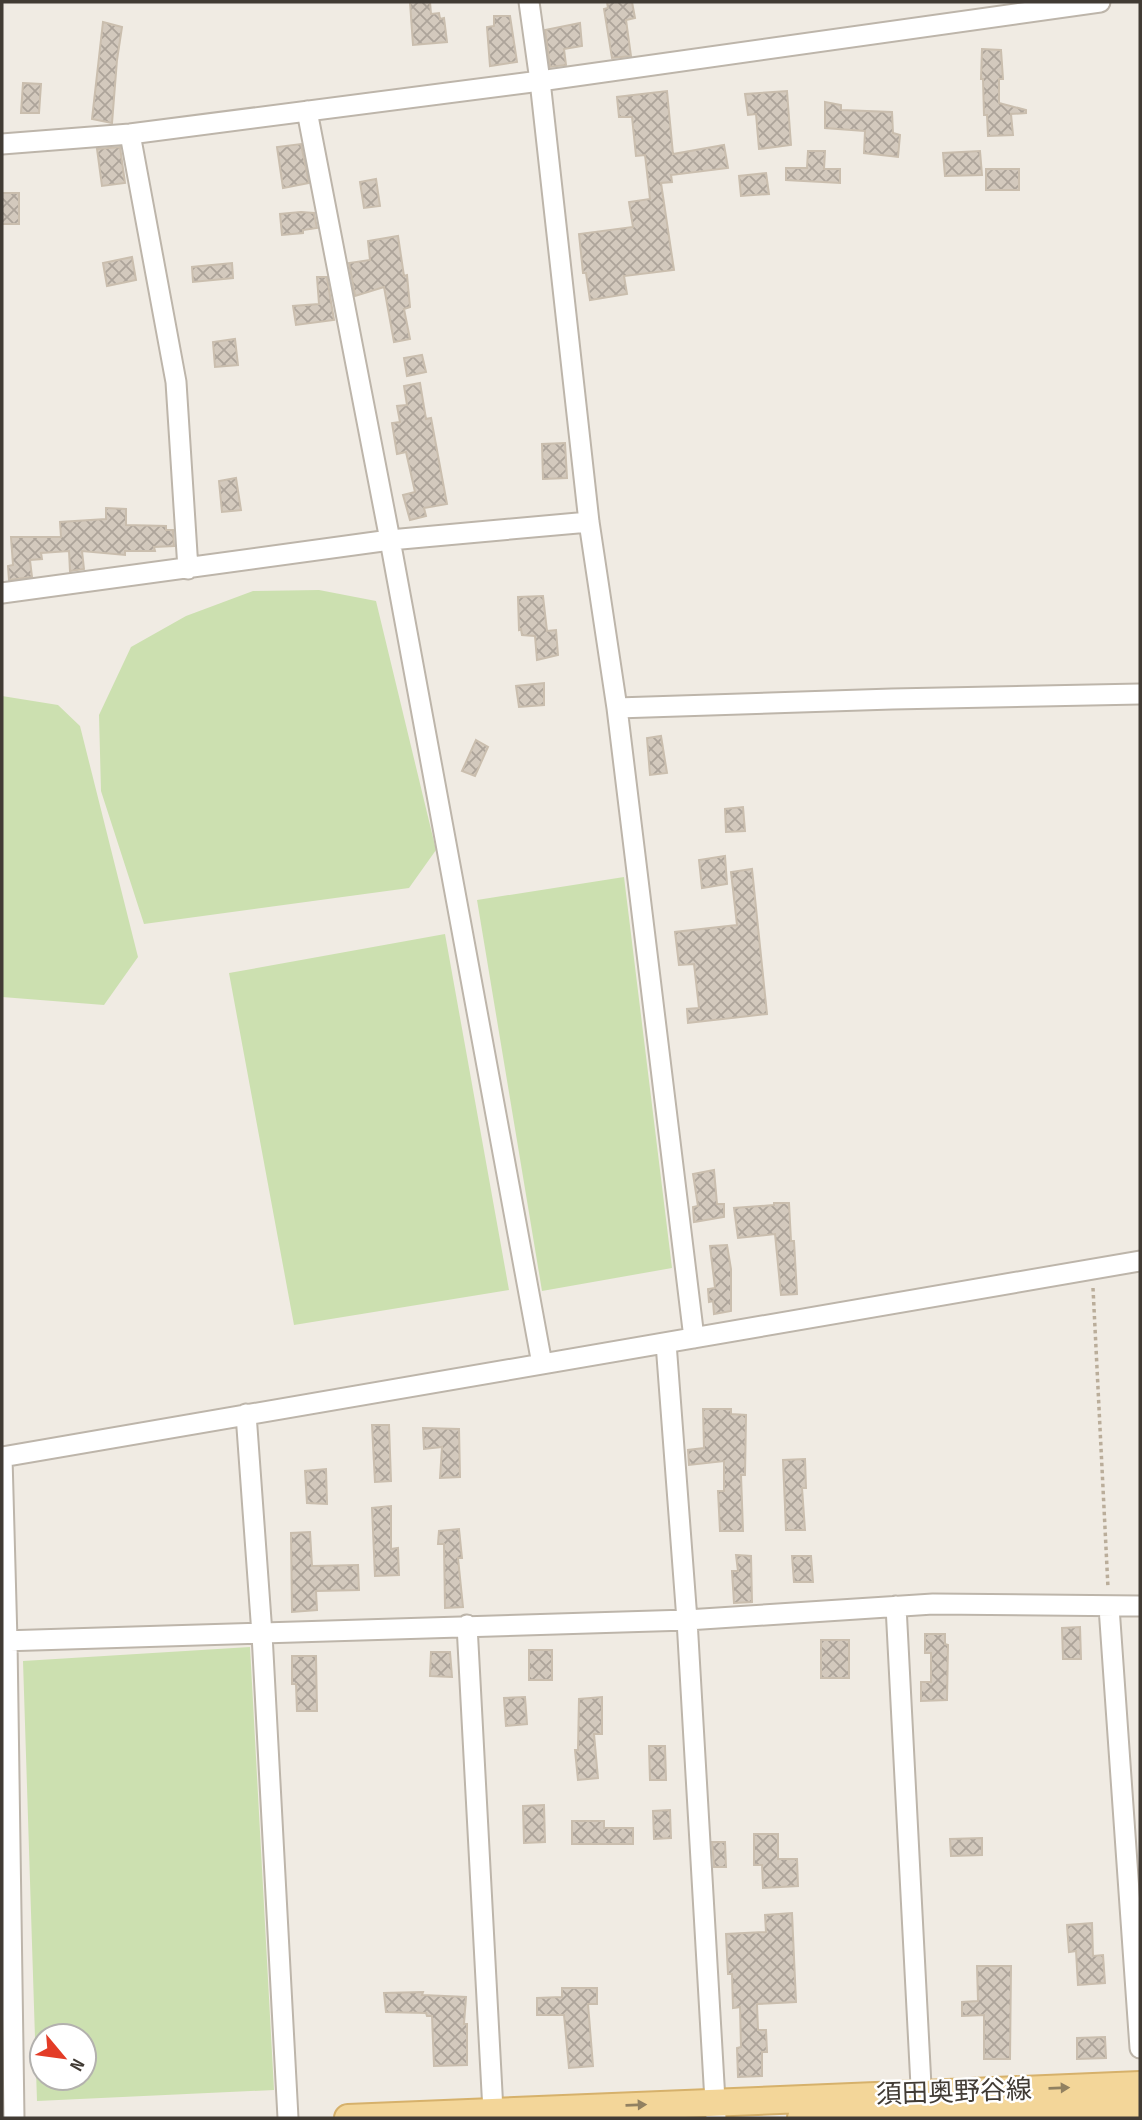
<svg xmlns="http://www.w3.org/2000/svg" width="1142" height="2120" font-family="'Sofia Sans Condensed','Noto Sans JP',sans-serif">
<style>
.green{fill:#cce0b0;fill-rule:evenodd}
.building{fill:url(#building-cross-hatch);stroke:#cabeae;stroke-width:2}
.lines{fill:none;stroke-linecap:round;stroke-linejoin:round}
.minor-casing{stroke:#bdb5aa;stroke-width:23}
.major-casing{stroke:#d6b16b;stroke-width:30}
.path{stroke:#baad9a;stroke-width:3.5;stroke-dasharray:3.5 3.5;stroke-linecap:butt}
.minor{stroke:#fff;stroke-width:19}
.major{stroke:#f3d699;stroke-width:26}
.oneway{fill:#918161}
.labels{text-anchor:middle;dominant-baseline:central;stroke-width:5;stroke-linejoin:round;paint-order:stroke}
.street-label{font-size:26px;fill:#413b34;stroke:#fff}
</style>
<defs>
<pattern id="building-cross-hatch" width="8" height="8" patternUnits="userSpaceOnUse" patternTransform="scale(1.75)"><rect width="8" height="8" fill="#d3c9bd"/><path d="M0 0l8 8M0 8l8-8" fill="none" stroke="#ada49a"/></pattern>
</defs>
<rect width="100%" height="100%" fill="#f0ebe3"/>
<path class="green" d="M319 590 376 601 436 850 409 888 144 924 101 791 99 715 131 647 186 616 253 591Z
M2 696 58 705 80 726 138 957 104 1005 2 997Z
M624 877 672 1268 542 1291 477 900Z
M445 934 509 1290 294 1325 229 973Z
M250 1647 274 2090 37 2101 23 1661ZM84 2036V2078H42V2036Z"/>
<path class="building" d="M410 2H430L431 14 439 13 440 19 444 18 447 42 413 45Z
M607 2H632L635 18 626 20 631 56 612 58 604 9 608 8Z
M494 16H510L517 62 490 66 487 27 494 26Z
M103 22 122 27 117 60 112 123 92 119Z
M580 23 582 46 564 49 566 65 550 67 545 30Z
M982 49 1001 50 1003 79H999V103L1026 110V113L1011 114 1013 135 988 136 987 115H984L983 79H981Z
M23 83 41 84 39 113H21Z
M667 91 673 154 724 145 728 168 671 175 672 182 661 183 674 270 624 276 627 294 590 300 586 273H583L579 234 633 227 629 202 650 199 645 155 636 156 632 117H619L617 97Z
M787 91 791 145 759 149 756 114 748 115 745 94Z
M825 102 841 105V110L892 112 893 133 900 135 898 157 864 153 865 131 825 128Z
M301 144 309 183 283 188 277 147Z
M120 147 125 183 102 186 97 149Z
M808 151H825L824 169H840V183L786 180V168H807Z
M980 151 982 175 945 176 943 153Z
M986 169H1019V190H986Z
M766 173 769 194 741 196 739 176Z
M376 179 380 206 364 208 360 182Z
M2 193H19V224H2Z
M301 212 314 213 317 228 303 230V233L282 235 280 214Z
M398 236 404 276 407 275 410 307 404 309 410 339 394 342 384 287 355 296 349 263 370 260 368 241Z
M132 257 136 280 107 286 103 263Z
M232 263 233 278 193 282 192 267Z
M317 277H327L334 320 296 325 293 306 319 304Z
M235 339 238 365 215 367 213 342Z
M422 355 426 372 407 376 404 358Z
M420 383 426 419 431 418 447 504 424 508 426 516 410 520 403 495 415 492 406 452 397 454 392 423 400 422 397 406 407 405 404 386Z
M565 443 567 478 543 479 542 444Z
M236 478 241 510 222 512 219 481Z
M106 508 126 509V525L166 526V530H173L174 546 154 547 155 551H125V555L82 551 84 569 70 571 69 551 41 553 42 559 30 560 32 577 9 580 8 566 13 565 11 537H61L60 522 106 519Z
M543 596 547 631 556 630 558 655 537 660 535 636 522 635 521 629 519 630 518 597Z
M544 683V705L519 707 516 686Z
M661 736 667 773 650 775 647 738Z
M476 740 488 747 475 776 462 771Z
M743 807 745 831 726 832 725 809Z
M725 856 727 884 702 888 699 860Z
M752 869 767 1014 688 1023 687 1009 699 1008 694 964 679 965 675 932 737 925 731 872Z
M714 1170 717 1204H724V1217L694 1222 693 1207 698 1206 693 1174Z
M774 1203H789L791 1241H794L797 1294 781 1295 775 1234 738 1238 734 1208 774 1205Z
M727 1245 731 1269V1311L714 1314 713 1301 709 1302 708 1289 715 1288 710 1246Z
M703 1409H731V1414L746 1415 745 1475H741L743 1531H720L718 1491H724V1461L689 1465 688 1450 704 1448Z
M372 1425H389L391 1481 375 1482Z
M423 1428 459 1429 460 1477 440 1478 442 1447 424 1449Z
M805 1459 806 1488H802L805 1530H786L783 1460Z
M326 1469 327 1504 307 1503 305 1471Z
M391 1506V1549L398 1548 399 1575 375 1576 372 1508Z
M459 1529 462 1558H458L463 1607 445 1608 444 1544H438L439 1531Z
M310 1532 312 1566 358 1565 359 1590 316 1591 317 1610 292 1612 291 1533Z
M736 1555 751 1556 752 1602 734 1603 732 1571H738Z
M792 1556H811L813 1582H794Z
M1080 1627 1081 1659H1063L1062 1628Z
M925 1634H945V1644L948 1645 947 1700 921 1701V1682H931V1653H925Z
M821 1640H849V1678H821Z
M529 1650H552V1680H529Z
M431 1652H450L452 1677 430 1676Z
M292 1656H316L317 1711H297L296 1684H292Z
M525 1697 527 1724 506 1726 504 1698Z
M602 1697V1734H594L598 1778 578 1780 575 1750H578L579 1699Z
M649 1746H665L666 1780H650Z
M544 1805 545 1842 524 1843 523 1806Z
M670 1810 671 1838 654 1839 653 1811Z
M572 1821H604V1828H633V1844H572Z
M754 1834H778V1859H797L798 1886 763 1888 762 1865H754Z
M982 1838V1855L951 1856 950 1839Z
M712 1842H725L726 1867H714Z
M792 1913 796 2002 757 2004 758 2030H766L767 2052H762V2076L738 2077 737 2048 741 2047 740 2007 733 2008 732 1974H728L726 1934 766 1932 765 1915Z
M1092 1923 1093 1956 1103 1955 1105 1983 1078 1985 1076 1951 1069 1952 1067 1925Z
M977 1966H1011L1010 2059H984V2015L962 2016V2002L978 2001Z
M562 1988H597V2004H588L593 2066 569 2068 564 2015H537V1998L562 1997Z
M423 1992 422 1995 466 1997 464 2024H467V2065L434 2066 432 2016H427L426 2013 386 2012 384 1993Z
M1105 2037 1106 2058 1077 2059V2038Z"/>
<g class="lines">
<defs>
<path id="minor" d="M529 2 540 81 589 522 617 708 694 1338
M307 111 390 540 542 1364
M130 134 176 382 188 569
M2 144 130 134 540 81 1100 2
M2 593 390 540 589 522
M617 708 892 699 1140 694
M666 1343 687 1620 716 2118
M246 1414 262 1634 288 2118
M2 1457 1140 1261
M2 1457 7 1641 14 2118
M896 1606 922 2105
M1109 1607 1140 2048
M467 1625 493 2111
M2 1641 687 1620 933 1604 1140 1606"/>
<path id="major" d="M348 2118 1140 2085
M801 2118 1140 2105"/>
</defs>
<use href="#minor" class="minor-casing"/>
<use href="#major" class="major-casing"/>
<path class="path" d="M1093 1288 1108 1588"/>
<use href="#minor" class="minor"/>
<use href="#major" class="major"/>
</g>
<defs><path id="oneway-solid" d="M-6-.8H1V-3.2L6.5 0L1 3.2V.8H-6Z" transform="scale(1.75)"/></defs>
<g class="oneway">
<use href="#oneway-solid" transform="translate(1059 2088) rotate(-2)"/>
<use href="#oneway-solid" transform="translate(636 2105) rotate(-2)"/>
</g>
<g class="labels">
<g class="street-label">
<text transform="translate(954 2093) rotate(-2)">須田奥野谷線</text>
</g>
</g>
<rect width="1142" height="2120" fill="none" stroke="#413b34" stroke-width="7"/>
<g transform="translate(63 2057) rotate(119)"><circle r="33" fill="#ffffff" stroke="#b3b1ae" stroke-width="2"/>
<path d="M0-5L12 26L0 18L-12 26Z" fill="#e33c27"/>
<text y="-10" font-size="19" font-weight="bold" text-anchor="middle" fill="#413b34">N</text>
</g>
</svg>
